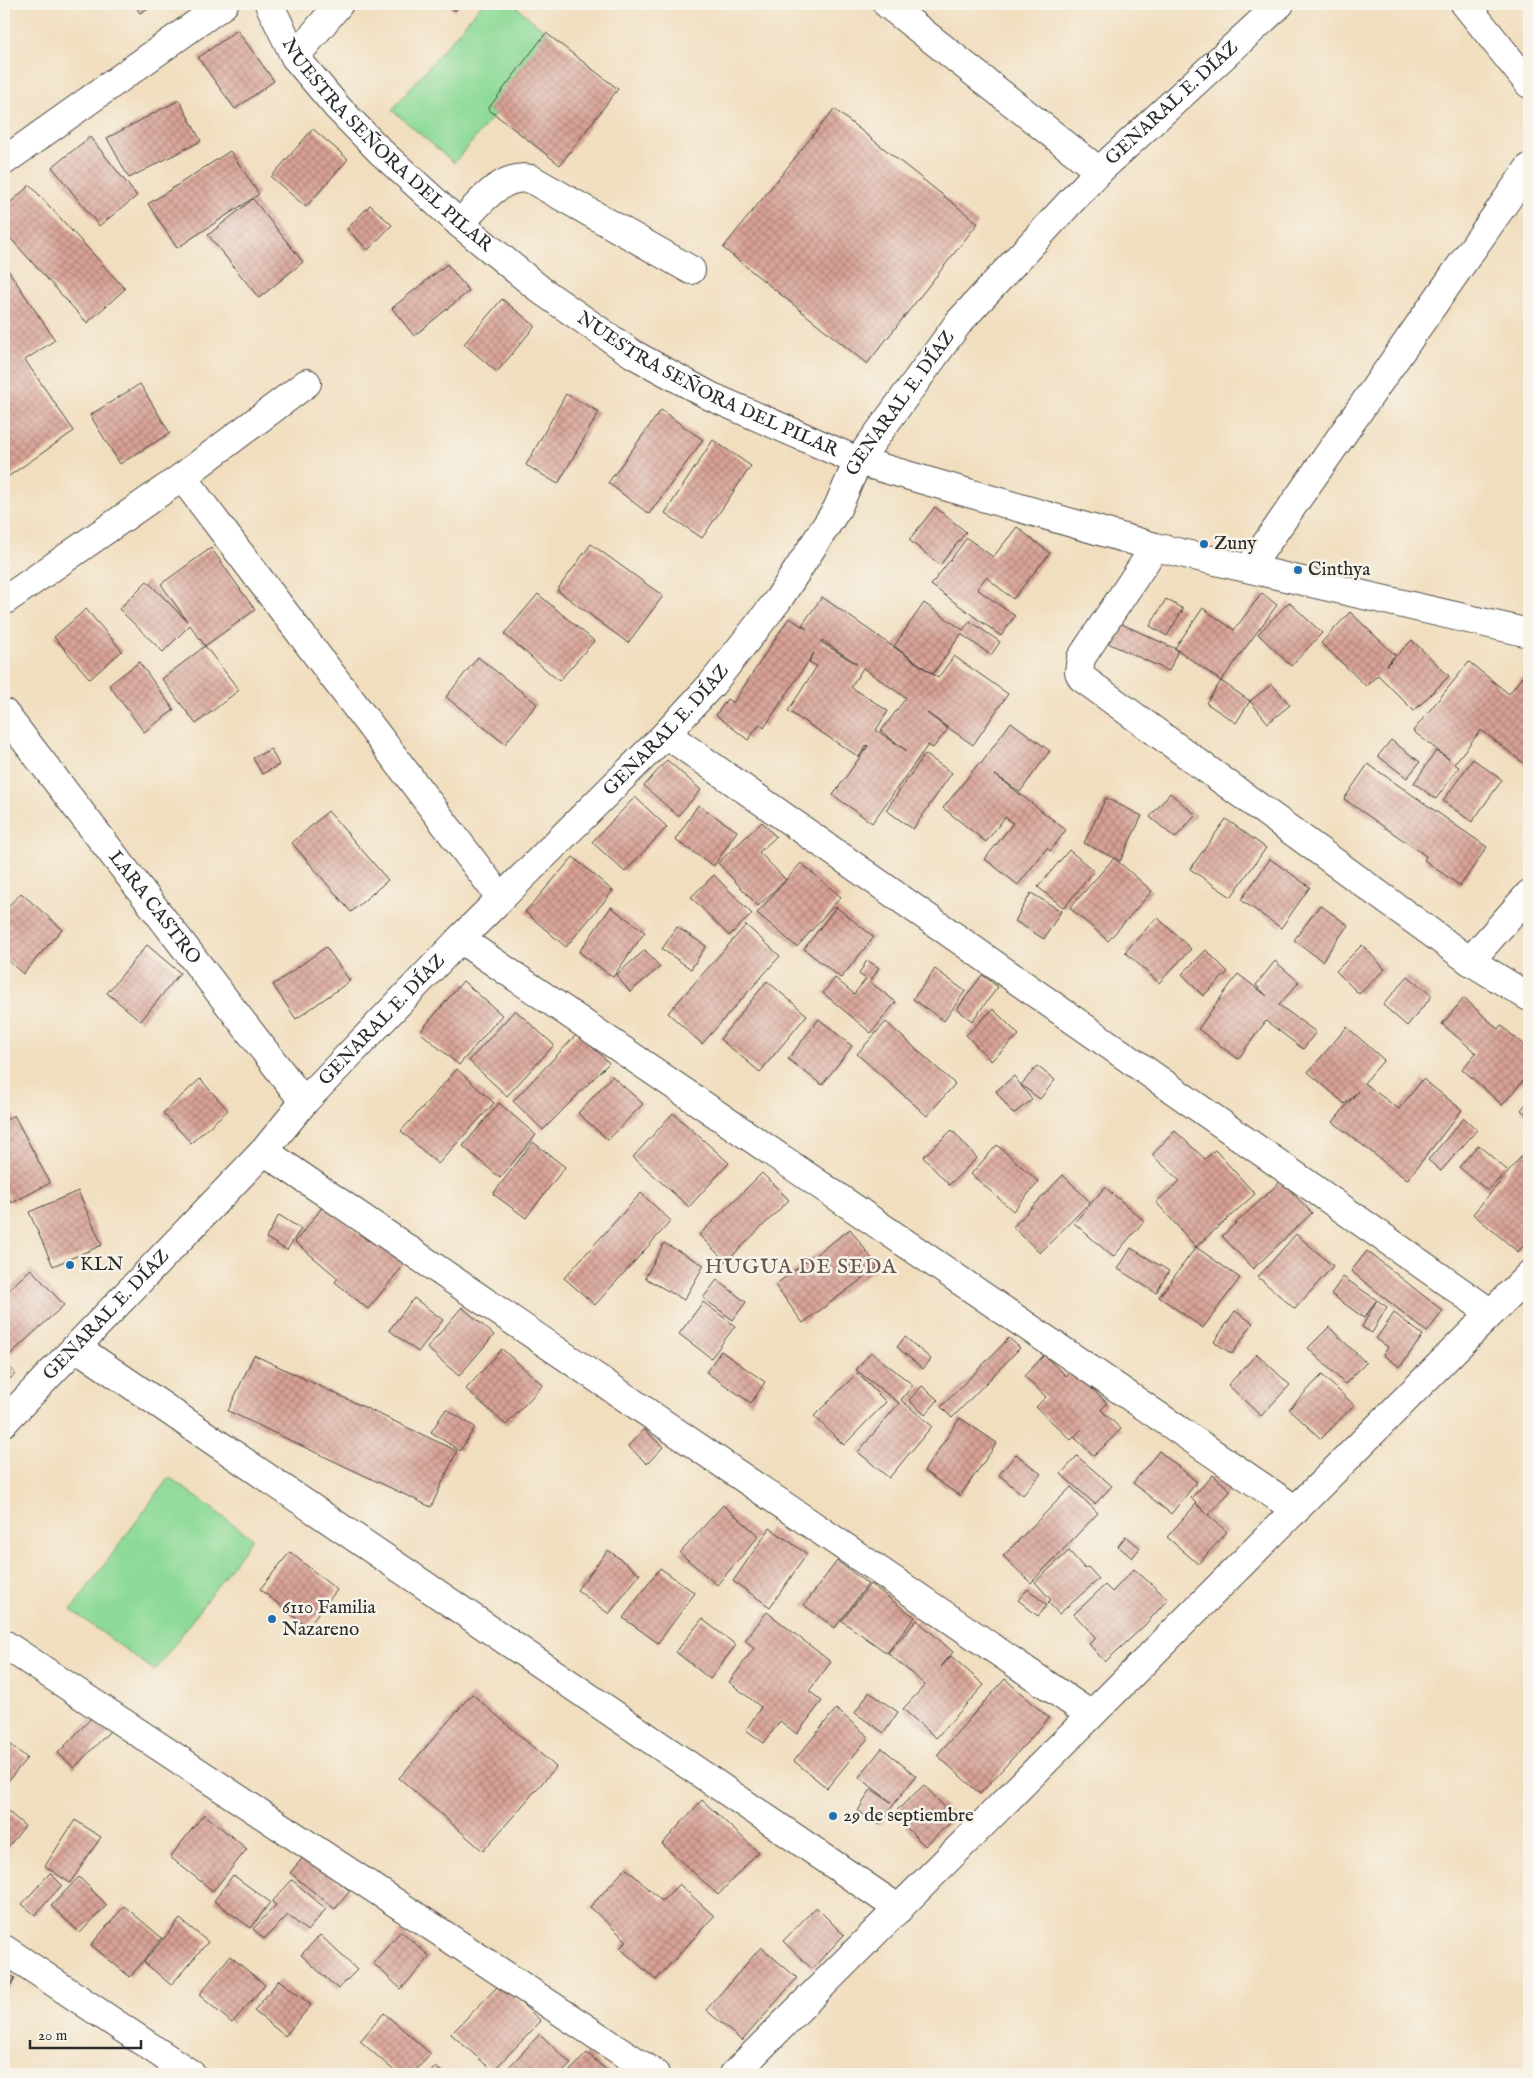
<svg xmlns="http://www.w3.org/2000/svg" width="1533" height="2078" font-family="'IM FELL English',serif">
<style>
.green{fill:#8dda98;stroke:#5c8262}
.building{fill:url(#building-cross-hatch);fill-rule:evenodd}
.lines{fill:none;stroke-linecap:round;stroke-linejoin:round}
.minor-casing{stroke:#494641;stroke-width:30}
.minor{stroke:#fff;stroke-width:28}
.poi-dot{fill:#1f6fb2;stroke:#f7f3e8;stroke-width:2}
.labels{text-anchor:middle;dominant-baseline:central;stroke-width:5;stroke-linejoin:round;paint-order:stroke}
.street-label{font-size:19px;fill:#2b2b2b;stroke:#f7f3e8}
.poi-label{font-size:19px;fill:#2b2b2b;stroke:#f7f3e8;text-anchor:start}
.quarter-label{font-size:21px;letter-spacing:1px;fill:#685550;stroke:#f7f3e8}
</style>
<defs>
<pattern id="building-cross-hatch" width="8" height="8" patternUnits="userSpaceOnUse" patternTransform="scale(1.25)"><rect width="8" height="8" fill="#d9a296"/><path d="M0 0l8 8M0 8l8-8" fill="none" stroke="#b0847b"/></pattern>
</defs>
<rect width="100%" height="100%" fill="#f7f3e8"/>
<filter id="ink" filterUnits="userSpaceOnUse"><feTurbulence type="fractalNoise" baseFrequency=".02" numOctaves="2"/><feDisplacementMap in="SourceGraphic" scale="10" xChannelSelector="R" yChannelSelector="G"/><feConvolveMatrix kernelMatrix="1 2 1 2 8 2 1 2 1" color-interpolation-filters="sRGB"/></filter>
<filter id="wash" filterUnits="userSpaceOnUse"><feTurbulence type="fractalNoise" baseFrequency=".0096" numOctaves="4" result="noise"/><feDisplacementMap in="SourceGraphic" scale="20" xChannelSelector="R" yChannelSelector="G"/><feGaussianBlur stdDeviation="1.12" result="paint"/><feColorMatrix in="noise" values="0 0 0 0 0 0 0 0 0 0 0 0 0 0 0 0 0 1.4 0 .05"/><feComposite in="paint" operator="in"/></filter>
<g filter="url(#wash)">
<rect width="100%" height="100%" fill="#f1debf"/>
<path class="green" d="M482 4H513L557 41 454 163 392 110Z
M169 1477 252 1538 155 1671 71 1610Z"/>
<g id="blocks">
<path class="building" d="M134 4H155L140 13Z
M445 4H461L455 11Z
M237 30 274 81 235 109 198 58Z
M546 33 618 89 560 165 488 109Z
M179 100 201 141 129 178 107 138Z
M834 109 978 223 867 364 723 248Z
M313 129 348 159 306 207 271 177Z
M90 137 137 196 99 226 52 167Z
M230 151 259 194 177 248 148 204Z
M30 185 125 289 87 323 4 231V208Z
M253 199 303 262 259 298 208 235Z
M370 205 392 225 368 250 347 229Z
M4 264 55 340 25 360 74 431 6 478 4 475Z
M447 264 469 291 414 336 392 308Z
M502 299 535 326 497 372 464 344Z
M140 384 170 433 120 464 90 415Z
M566 394 599 412 558 484 526 465Z
M661 410 703 440 649 514 608 483Z
M713 440 751 466 702 538 665 513Z
M935 507 966 532 940 565 909 540Z
M1017 527 1050 553 1013 599 986 577 977 589 1015 616 1001 636 931 585 967 538 993 557Z
M591 544 663 596 628 643 557 590Z
M211 548 255 610 205 646 190 625 163 652 119 609 147 581 187 621 161 584Z
M1262 593 1277 605 1221 681 1175 648 1203 608 1234 630Z
M538 594 594 641 559 681 504 634Z
M822 597 938 678 954 656 1008 694 973 745 927 713 948 729 933 748 928 745 872 823 833 795 868 746 866 745 859 757 788 711 817 666 809 662 814 653 764 728 760 724 748 740 716 715 727 699 733 703 789 618 807 629 802 625ZM822 640 857 664 821 642ZM863 668 906 698 881 731 907 751 876 730 888 711 851 687Z
M1166 599 1183 609 1167 636 1150 626Z
M1289 602 1322 633 1291 666 1258 634Z
M924 603 963 630 970 621 1000 642 991 655 961 634 933 674 894 646Z
M86 609 122 651 90 679 54 637Z
M1350 612 1395 655 1386 666 1412 640 1449 676 1414 711 1378 675 1366 686 1321 643Z
M1109 618 1178 650 1169 671 1099 639Z
M205 646 239 690 196 724 162 679Z
M478 657 537 704 505 744 446 697Z
M139 662 174 710 144 732 109 685Z
M1469 662 1509 694 1526 672 1529 675V767L1481 730 1454 764 1459 767 1436 799 1414 783 1436 751 1449 759 1413 731Z
M1221 681 1250 701 1236 723 1206 703Z
M1272 684 1290 705 1268 723 1250 701Z
M1011 722 1050 751 1020 792 994 774 1066 830 1050 851 1047 848 1018 885 985 859 1013 823 1005 817 986 842 943 808 979 763 981 764Z
M1391 740 1420 762 1407 778 1378 756Z
M271 749 279 765 262 774 253 758Z
M925 754 952 773 913 829 886 810Z
M1473 759 1502 780 1472 822 1443 801Z
M667 760 701 790 678 816 644 786Z
M1368 764 1487 847 1460 886 1424 860 1426 856 1344 799Z
M1170 793 1196 815 1175 838 1150 817Z
M635 797 667 827 625 872 592 842Z
M1106 798 1142 816 1120 861 1114 858 1152 891 1108 941 1070 908 1114 858 1084 843Z
M698 805 737 831 714 866 675 840Z
M328 811 388 880 351 912 292 843Z
M1226 819 1266 848 1231 897 1190 869Z
M762 822 776 837 759 852 786 880 758 906 718 863Z
M1069 850 1094 871 1064 908 1038 887Z
M573 857 613 891 566 947 525 912Z
M1270 859 1310 887 1281 928 1241 900Z
M801 863 841 897 797 947 757 913Z
M714 875 752 914 729 936 691 897Z
M21 893 62 929 23 974 4 957V911Z
M1031 893 1061 911 1044 939 1015 921Z
M1320 905 1348 925 1322 961 1294 940Z
M611 907 645 932 613 977 579 952Z
M836 907 874 937 841 978 804 949Z
M1157 917 1191 949 1159 983 1125 952Z
M746 925 780 956 702 1044 668 1013Z
M677 927 706 946 691 969 662 949Z
M147 945 180 973 141 1021 107 993Z
M1362 945 1385 969 1359 994 1336 971Z
M326 947 350 981 296 1019 273 985Z
M645 950 660 967 630 992 616 975Z
M1206 950 1228 972 1203 996 1182 974Z
M867 960 879 968 870 982 896 1002 871 1033 823 993 835 978 854 994 866 979 859 974Z
M1275 961 1299 982 1279 1005 1316 1032 1303 1049 1266 1021 1238 1059 1198 1029 1238 974 1267 996 1256 985Z
M935 969 965 991 944 1021 913 999Z
M982 975 998 987 972 1021 957 1009Z
M1408 976 1432 996 1407 1026 1383 1005Z
M463 981 502 1015 459 1065 420 1032Z
M767 981 807 1015 760 1072 720 1039Z
M1464 998 1498 1029 1501 1025 1529 1050V1074L1502 1105 1462 1069 1476 1053 1442 1024Z
M993 1009 1019 1035 991 1061 966 1035Z
M515 1010 554 1045 507 1096 469 1061Z
M819 1019 852 1046 822 1085 788 1059Z
M886 1022 955 1084 927 1116 857 1054Z
M1347 1027 1384 1060 1364 1083 1399 1109 1423 1079 1462 1110 1407 1180 1333 1122 1358 1091 1345 1104 1308 1072Z
M578 1033 609 1063 543 1130 513 1101Z
M1037 1066 1055 1080 1040 1099 1021 1085Z
M457 1069 494 1103 438 1164 401 1131Z
M612 1076 643 1104 608 1140 578 1113Z
M1014 1076 1032 1100 1013 1114 996 1091Z
M200 1079 228 1110 191 1143 163 1113Z
M1529 1100V1117L1521 1110Z
M499 1103 536 1135 500 1178 463 1146Z
M673 1113 729 1163 689 1207 633 1157Z
M14 1115 50 1183 12 1203 4 1188V1121Z
M1464 1118 1477 1130 1441 1171 1428 1160Z
M952 1130 977 1158 949 1185 923 1157Z
M1175 1131 1205 1159 1215 1150 1255 1194 1196 1247 1240 1278 1203 1328 1159 1297 1196 1247 1156 1202 1180 1181 1152 1155Z
M533 1142 565 1167 526 1218 493 1194Z
M997 1145 1039 1182 1013 1211 971 1174Z
M1478 1145 1507 1170 1488 1191 1459 1167Z
M1526 1151 1529 1154V1239L1518 1252 1473 1214Z
M762 1173 789 1200 726 1262 699 1235Z
M1063 1175 1090 1202 1040 1253 1013 1227Z
M1281 1181 1312 1213 1253 1269 1222 1236Z
M1105 1187 1144 1221 1113 1257 1074 1223Z
M78 1191 102 1245 53 1266 29 1212Z
M641 1193 671 1221 595 1305 564 1278Z
M324 1205 368 1241 374 1234 407 1261 368 1309 335 1282 338 1278 295 1242Z
M279 1215 301 1229 287 1250 266 1238Z
M850 1229 878 1267 803 1323 775 1285Z
M1296 1234 1333 1266 1295 1309 1258 1277Z
M664 1243 704 1265 684 1300 645 1278Z
M1131 1248 1169 1271 1156 1293 1118 1269Z
M1367 1251 1443 1311 1427 1332 1351 1271Z
M31 1269 64 1305 4 1360V1294Z
M1343 1277 1387 1307 1372 1333 1362 1327 1376 1301 1364 1318 1331 1294Z
M717 1280 746 1302 733 1320 703 1298Z
M414 1298 443 1320 418 1352 389 1330Z
M703 1302 735 1326 711 1358 679 1334Z
M462 1307 494 1335 459 1376 427 1348Z
M1235 1311 1253 1323 1232 1354 1214 1342Z
M1394 1313 1423 1335 1400 1367 1383 1355 1388 1347 1376 1339Z
M1329 1327 1366 1363 1345 1384 1308 1348Z
M905 1337 931 1359 923 1369 897 1347Z
M1009 1338 1020 1348 952 1418 941 1407Z
M502 1349 543 1385 506 1425 466 1389Z
M721 1351 765 1382 751 1403 706 1372Z
M871 1352 913 1385 901 1400 932 1426 889 1478 858 1452 899 1403 856 1370Z
M1257 1354 1290 1385 1261 1416 1228 1385Z
M254 1355 457 1451 431 1507 228 1411Z
M1044 1355 1066 1376 1072 1370 1107 1403 1101 1410 1121 1429 1094 1456 1074 1437 1082 1429 1071 1440 1036 1407 1046 1397 1024 1376Z
M4 1361 15 1374 4 1385Z
M857 1373 886 1402 844 1445 814 1416Z
M1322 1375 1354 1405 1321 1439 1289 1409Z
M922 1386 938 1400 925 1415 909 1400Z
M446 1409 475 1427 460 1451 431 1432Z
M960 1418 997 1443 960 1496 924 1471Z
M644 1429 663 1447 647 1464 628 1446Z
M1159 1451 1197 1482 1171 1514 1133 1483Z
M1016 1454 1041 1474 1023 1495 999 1475Z
M1077 1456 1112 1486 1095 1504 1061 1474Z
M1213 1475 1231 1491 1208 1515 1191 1498Z
M1071 1487 1098 1513 1031 1583 1003 1556Z
M1196 1504 1227 1532 1198 1564 1167 1537Z
M723 1505 759 1536 717 1585 680 1553Z
M770 1528 807 1554 770 1607 733 1581Z
M1126 1536 1140 1548 1132 1558 1118 1546Z
M608 1550 640 1574 609 1614 577 1590Z
M1069 1551 1085 1569 1088 1567 1099 1579 1059 1614 1048 1602 1051 1600 1035 1582Z
M290 1552 337 1590 307 1627 260 1589Z
M837 1561 868 1584 835 1628 804 1605Z
M660 1568 695 1593 658 1643 623 1618Z
M1134 1569 1168 1599 1144 1626 1105 1662 1089 1644 1096 1638 1074 1614 1105 1585 1112 1592Z
M870 1584 915 1617 887 1653 842 1621Z
M1028 1589 1047 1605 1038 1616 1018 1600Z
M767 1612 831 1662 809 1691 822 1701 797 1734 780 1721 764 1743 746 1730 761 1707 729 1682 754 1648 745 1640Z
M702 1619 736 1645 710 1679 676 1652Z
M917 1620 953 1652 941 1667 951 1656 984 1685 936 1738 903 1709 925 1685 888 1653Z
M1005 1679 1049 1718 980 1794 937 1755Z
M869 1692 898 1712 884 1733 855 1713Z
M472 1694 556 1767 483 1851 399 1778Z
M836 1709 869 1737 827 1788 794 1761Z
M96 1713 112 1729 74 1768 58 1753Z
M4 1739 27 1758 4 1786Z
M882 1748 916 1776 894 1804 880 1825 858 1811 871 1789 891 1802 859 1777Z
M924 1785 955 1818 925 1846 893 1814Z
M702 1800 758 1852 718 1895 662 1844Z
M4 1808 25 1826 4 1852Z
M204 1814 247 1849 213 1891 170 1857Z
M75 1820 101 1837 70 1883 45 1866Z
M305 1855 350 1891 335 1909 290 1873Z
M626 1868 662 1901 679 1884 714 1916 656 1980 620 1948 627 1941 590 1907Z
M50 1873 62 1885 35 1915 22 1904Z
M233 1875 270 1902 251 1928 214 1901Z
M79 1877 107 1905 80 1933 51 1906Z
M292 1880 326 1909 307 1931 288 1915 264 1939 253 1929 276 1905 272 1902Z
M124 1906 162 1938 130 1977 91 1945Z
M816 1907 844 1935 812 1969 783 1941Z
M180 1919 208 1942 171 1985 144 1962Z
M401 1931 430 1957 401 1989 373 1963Z
M320 1935 357 1970 338 1989 301 1955Z
M761 1947 797 1978 742 2041 706 2010Z
M230 1956 265 1985 232 2023 199 1995Z
M4 1971 15 1978 4 1997Z
M279 1980 311 2005 285 2036 254 2011Z
M500 1984 541 2021 493 2071 451 2034Z
M384 2013 431 2054 412 2074H398L360 2041Z
M540 2034 571 2064 561 2074H511L506 2070Z
M587 2053 611 2074H567Z
M435 2067 445 2074H429Z"/>
</g>
</g>
<g filter="url(#ink)">
<use href="#blocks" fill-opacity="0" stroke="#494641" stroke-width="1"/>
<g class="lines">
<defs>
<g id="minor">
<path id="s1" d="M269 4 295 57 337 107 382 153 460 224 542 291 633 354 710 396 858 461 1155 547 1529 633"/>
<path d="M887 4 1099 171"/>
<path d="M1465 4 1529 84"/>
<path d="M295 57 339 4"/>
<path d="M4 161 224 4"/>
<path d="M460 224C478 205 501 173 531 179L691 270"/>
<path d="M182 477 500 897"/>
<path d="M1155 547 1081 658 1079 672 1082 678 1470 961 1529 997"/>
<path d="M1249 568 1529 168"/>
<path d="M4 601 182 477 307 383"/>
<path id="s2" d="M4 713 304 1102"/>
<path d="M666 734 1491 1313"/>
<path d="M460 939 1296 1510"/>
<path d="M1470 961 1529 894"/>
<path d="M264 1151 1091 1715"/>
<path d="M76 1347 899 1909"/>
<path id="s3" d="M4 1422 264 1151 304 1102 460 939 666 734 712 684 778 600 837 509 858 461 959 322 1099 171 1280 4"/>
<path d="M4 1644 655 2074"/>
<path d="M4 1949 191 2074"/>
<path d="M734 2074 1529 1275"/>
</g>
</defs>
<use href="#minor" class="minor-casing"/>
<use href="#minor" class="minor"/>
</g>
</g>
<g class="poi-dot">
<circle cx="1204" cy="544" r="5"/>
<circle cx="1298" cy="570" r="5"/>
<circle cx="70" cy="1265" r="5"/>
<circle cx="272" cy="1619" r="5"/>
<circle cx="833" cy="1816" r="5"/>
</g>
<g class="labels">
<g class="street-label">
<text stroke="none"><textPath href="#s3" startOffset="1768">GENARAL E. DÍAZ</textPath></text>
<text stroke="none"><textPath href="#s1" startOffset="186">NUESTRA SEÑORA DEL PILAR</textPath></text>
<text stroke="none"><textPath href="#s1" startOffset="591">NUESTRA SEÑORA DEL PILAR</textPath></text>
<text stroke="none"><textPath href="#s3" startOffset="1362">GENARAL E. DÍAZ</textPath></text>
<text stroke="none"><textPath href="#s3" startOffset="958">GENARAL E. DÍAZ</textPath></text>
<text stroke="none"><textPath href="#s2" startOffset="246">LARA CASTRO</textPath></text>
<text stroke="none"><textPath href="#s3" startOffset="552">GENARAL E. DÍAZ</textPath></text>
<text stroke="none"><textPath href="#s3" startOffset="148">GENARAL E. DÍAZ</textPath></text>
</g>
<g class="poi-label">
<text x="1214" y="544">Zuny</text>
<text x="1308" y="570">Cinthya</text>
<text x="80" y="1265">KLN</text>
<text x="282" y="1608">6110 Familia<tspan x="282" dy="22">Nazareno</tspan></text>
<text x="843" y="1816">29 de septiembre</text>
</g>
<g class="quarter-label">
<text x="801" y="1267">HUGUA DE SEDA</text>
</g>
</g>
<rect width="1533" height="2078" fill="none" stroke="#f7f3e8" stroke-width="20"/>
<path d="M30 2040v8h111v-8" fill="none" stroke="#2b2b2b" stroke-width="2.5"/>
<text x="38" y="2040" font-size="15" fill="#2b2b2b" stroke="#f7f3e8" stroke-width="4" paint-order="stroke">20 m</text>
</svg>
